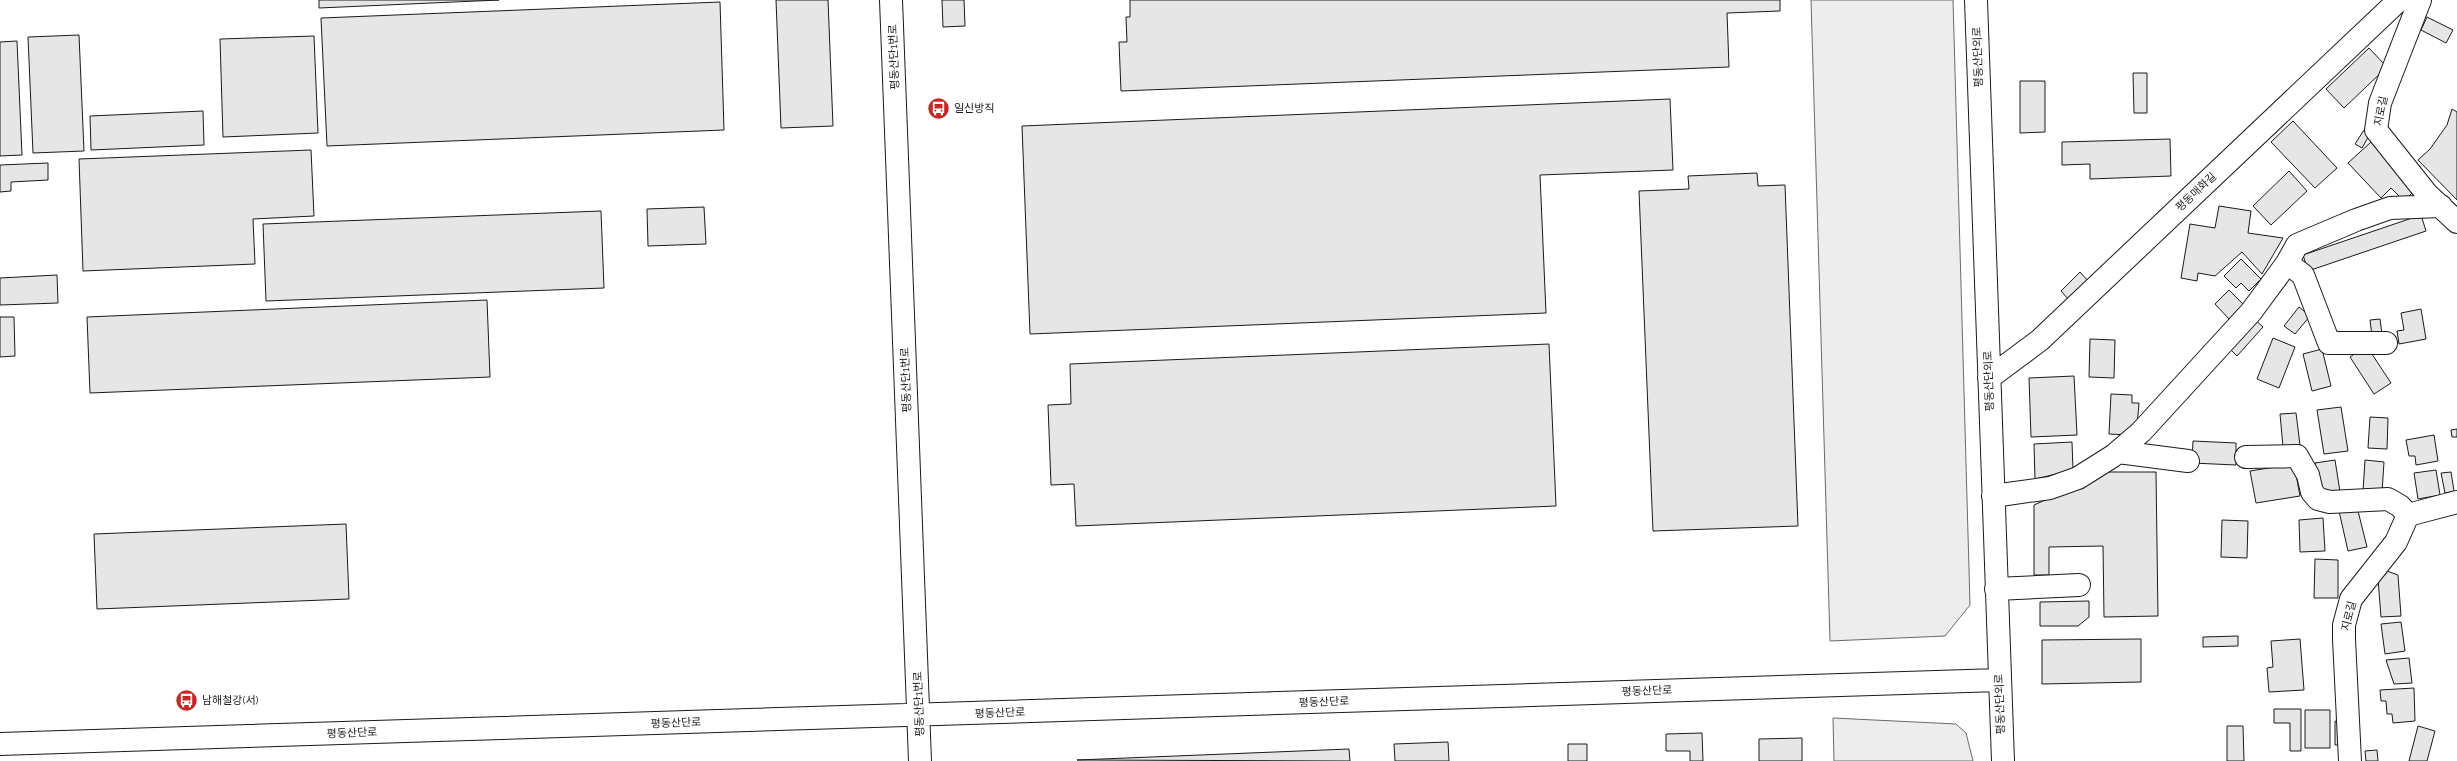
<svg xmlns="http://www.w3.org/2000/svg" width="2457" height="761" font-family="Raleway,'Noto Sans KR',sans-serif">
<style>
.built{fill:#ededed;stroke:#6a6a6a}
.building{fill:#e6e6e6;stroke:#1a1a1a}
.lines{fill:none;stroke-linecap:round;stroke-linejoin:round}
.minor-casing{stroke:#1a1a1a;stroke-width:24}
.minor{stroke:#fff;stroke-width:22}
.labels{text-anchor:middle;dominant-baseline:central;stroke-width:3;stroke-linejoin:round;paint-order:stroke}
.street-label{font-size:11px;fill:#1a1a1a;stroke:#fff}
.poi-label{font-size:11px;fill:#1a1a1a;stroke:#fff;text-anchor:start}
</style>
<rect width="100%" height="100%" fill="#fff"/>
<path class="built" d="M1811 0H1953L1970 605 1945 636 1830 641Z
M1833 718 1956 724 1966 733 1973 761H1834Z"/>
<path class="building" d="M319 0H499L319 8Z
M776 0H828L833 126 781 128Z
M942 0H964L965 26 943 27Z
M1130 0H1780V11L1727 13 1729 67 1121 91 1119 42H1127L1126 17H1130Z
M720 2 724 130 327 146 321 18Z
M2427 17 2453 30 2446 43 2421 30Z
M79 35 84 151 33 153 28 37Z
M314 36 318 133 223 137 220 39Z
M17 41 22 155 0 156V42Z
M2369 48 2387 67 2344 108 2326 89Z
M2133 73H2147V113H2134Z
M2020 81H2045V132L2020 133Z
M1670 99 1673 170 1540 175 1546 313 1030 334 1022 126Z
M2452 109 2457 112V200L2418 160 2430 149 2447 125Z
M203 111 204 145 91 150 90 116Z
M2293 121 2337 168 2315 188 2271 142Z
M2364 130 2370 134 2362 148 2355 144Z
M2170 139 2171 176 2090 179V164L2062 165V142Z
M2371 142 2415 190 2404 201 2391 188 2381 198 2348 163Z
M311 150 314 216 253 219 255 264 83 271 79 159Z
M48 163V180L11 182V191L0 192V165Z
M2289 171 2307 191 2271 225 2253 206Z
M1757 173 1758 186 1785 185 1798 526 1653 531 1639 191 1689 189 1688 176Z
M2219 206 2251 211 2248 233 2283 238 2262 274 2242 252 2215 276 2198 273 2197 281 2181 278 2190 224 2215 228Z
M704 207 706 244 648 246 647 209Z
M601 211 604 288 266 301 263 224Z
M2421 215 2426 231 2308 271 2303 255Z
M2241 259 2261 279 2249 291 2241 283 2236 288 2224 276Z
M2080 272 2088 281 2069 300 2061 291Z
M57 275 58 303 0 305V278Z
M2229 290 2243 304 2229 319 2215 304Z
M487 300 490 377 90 393 87 317Z
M2299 307 2310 316 2295 334 2284 326Z
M2421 309 2426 339 2399 344 2397 331 2404 330 2401 313Z
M0 317H14L15 356 0 357Z
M2252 317 2263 327 2237 356 2227 346Z
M2380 319 2382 334 2372 336 2370 320Z
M2273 338 2295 347 2279 388 2257 379Z
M2090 339 2115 340 2114 378 2089 377Z
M1549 344 1556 506 1076 526 1074 484 1051 485 1048 405 1071 404 1070 364Z
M2363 348H2368L2391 383 2374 394 2350 357Z
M2322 349 2331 386 2312 391 2303 354Z
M2074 376 2077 435 2031 437 2029 378Z
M2111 394 2132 395V403H2139L2137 426 2128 435 2109 434Z
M2341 407 2348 451 2324 454 2317 410Z
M2296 413 2300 445 2283 447 2280 414Z
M2370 417 2388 418 2387 449 2368 448Z
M2457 429V437H2452L2451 430Z
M2434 435 2438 461 2416 465 2415 456H2409L2406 440Z
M2193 441 2236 443V465L2192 463Z
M2072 442 2073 470 2035 479 2034 444Z
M2335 460 2340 492 2323 495 2319 487 2315 463Z
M2365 460 2384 462 2382 493 2363 491Z
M2294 464 2300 496 2256 503 2250 471Z
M2436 470 2440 495 2418 499 2414 473Z
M2108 472H2156L2158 616 2104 617 2103 546 2049 547V575H2034V505Z
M2451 472 2454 491 2445 493 2441 473Z
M2357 507 2367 547 2348 551 2339 511Z
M2323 518 2325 551 2300 552 2299 520Z
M2222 520 2248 521 2247 558 2221 557Z
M346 524 349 599 97 609 94 534Z
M2315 559 2338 560V598H2314Z
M2384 570 2398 575 2401 616 2381 617 2378 579Z
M2089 601V617L2078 626H2040V602Z
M2401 622 2405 651 2385 654 2381 624Z
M2238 636V646L2203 647V637Z
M2141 639V682L2042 684V640Z
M2300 639 2304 690 2269 692 2267 668 2273 667 2271 641Z
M2409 658 2412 683 2394 684 2386 660Z
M2414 688 2415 721 2393 723 2392 714H2387L2386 701H2381L2380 690Z
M2274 709H2301V751H2290V723H2274Z
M2305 710H2330V748H2305Z
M2335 721 2341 722V745H2335Z
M2227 726H2243L2244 761H2227Z
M2418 726 2435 731 2427 761H2409Z
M1702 733 1703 761H1690V751H1666V734Z
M1802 738V761H1759V739Z
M1448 742 1449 761H1395L1394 744Z
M1568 744H1587V761H1568Z
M1349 749 1350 761 1077 760Z
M2377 750 2378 761H2366L2365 751Z"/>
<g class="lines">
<defs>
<path id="minor" d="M891 0 920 761
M1976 0 2003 761
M2420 0 2380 103 2376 130 2427 194 2457 222
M2287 263 2303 275 2329 343H2386
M1989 378 2040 340 2399 0
M2118 452 2188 461
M2246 457 2297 456 2308 475 2312 492 2318 499 2330 502 2388 499 2400 506 2408 515
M1993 496 2050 488 2078 478 2113 456 2141 432 2251 312 2287 263 2297 245 2356 220 2390 208 2441 206
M1996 589 2079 585
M0 744 1999 680
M2350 761 2344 639V625L2351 599 2396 542 2408 515 2457 502"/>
</defs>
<use href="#minor" class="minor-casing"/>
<use href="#minor" class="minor"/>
</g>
<defs>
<symbol id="bus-disc" viewBox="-11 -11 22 22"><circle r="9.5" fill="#c62828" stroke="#fff"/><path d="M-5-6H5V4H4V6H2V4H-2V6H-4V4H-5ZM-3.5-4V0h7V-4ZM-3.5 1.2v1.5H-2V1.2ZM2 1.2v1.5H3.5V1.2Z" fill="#fff"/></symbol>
</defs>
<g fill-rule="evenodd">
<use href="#bus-disc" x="926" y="96" width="25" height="25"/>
<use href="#bus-disc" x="174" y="688" width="25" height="25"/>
</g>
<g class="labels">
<g class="street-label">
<text transform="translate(894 57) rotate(-92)">평동산단1번로</text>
<text transform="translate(1978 57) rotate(-92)">평동산단외로</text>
<text transform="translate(2381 111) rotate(-79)">지로길</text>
<text transform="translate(2196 192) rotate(-43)">평동매화길</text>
<text transform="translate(906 380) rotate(-92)">평동산단1번로</text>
<text transform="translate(1989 381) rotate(-92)">평동산단외로</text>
<text transform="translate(2349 616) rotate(-76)">지로길</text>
<text transform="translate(1647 691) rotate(-2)">평동산단로</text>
<text transform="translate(1324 702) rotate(-2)">평동산단로</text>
<text transform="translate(919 704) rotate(-92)">평동산단1번로</text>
<text transform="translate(2000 704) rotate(-92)">평동산단외로</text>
<text transform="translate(1000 713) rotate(-2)">평동산단로</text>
<text transform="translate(676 723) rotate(-2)">평동산단로</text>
<text transform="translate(352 733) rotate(-2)">평동산단로</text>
</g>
<g class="poi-label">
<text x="954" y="108">일신방직</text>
<text x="202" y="700">남해철강(서)</text>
</g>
</g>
</svg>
